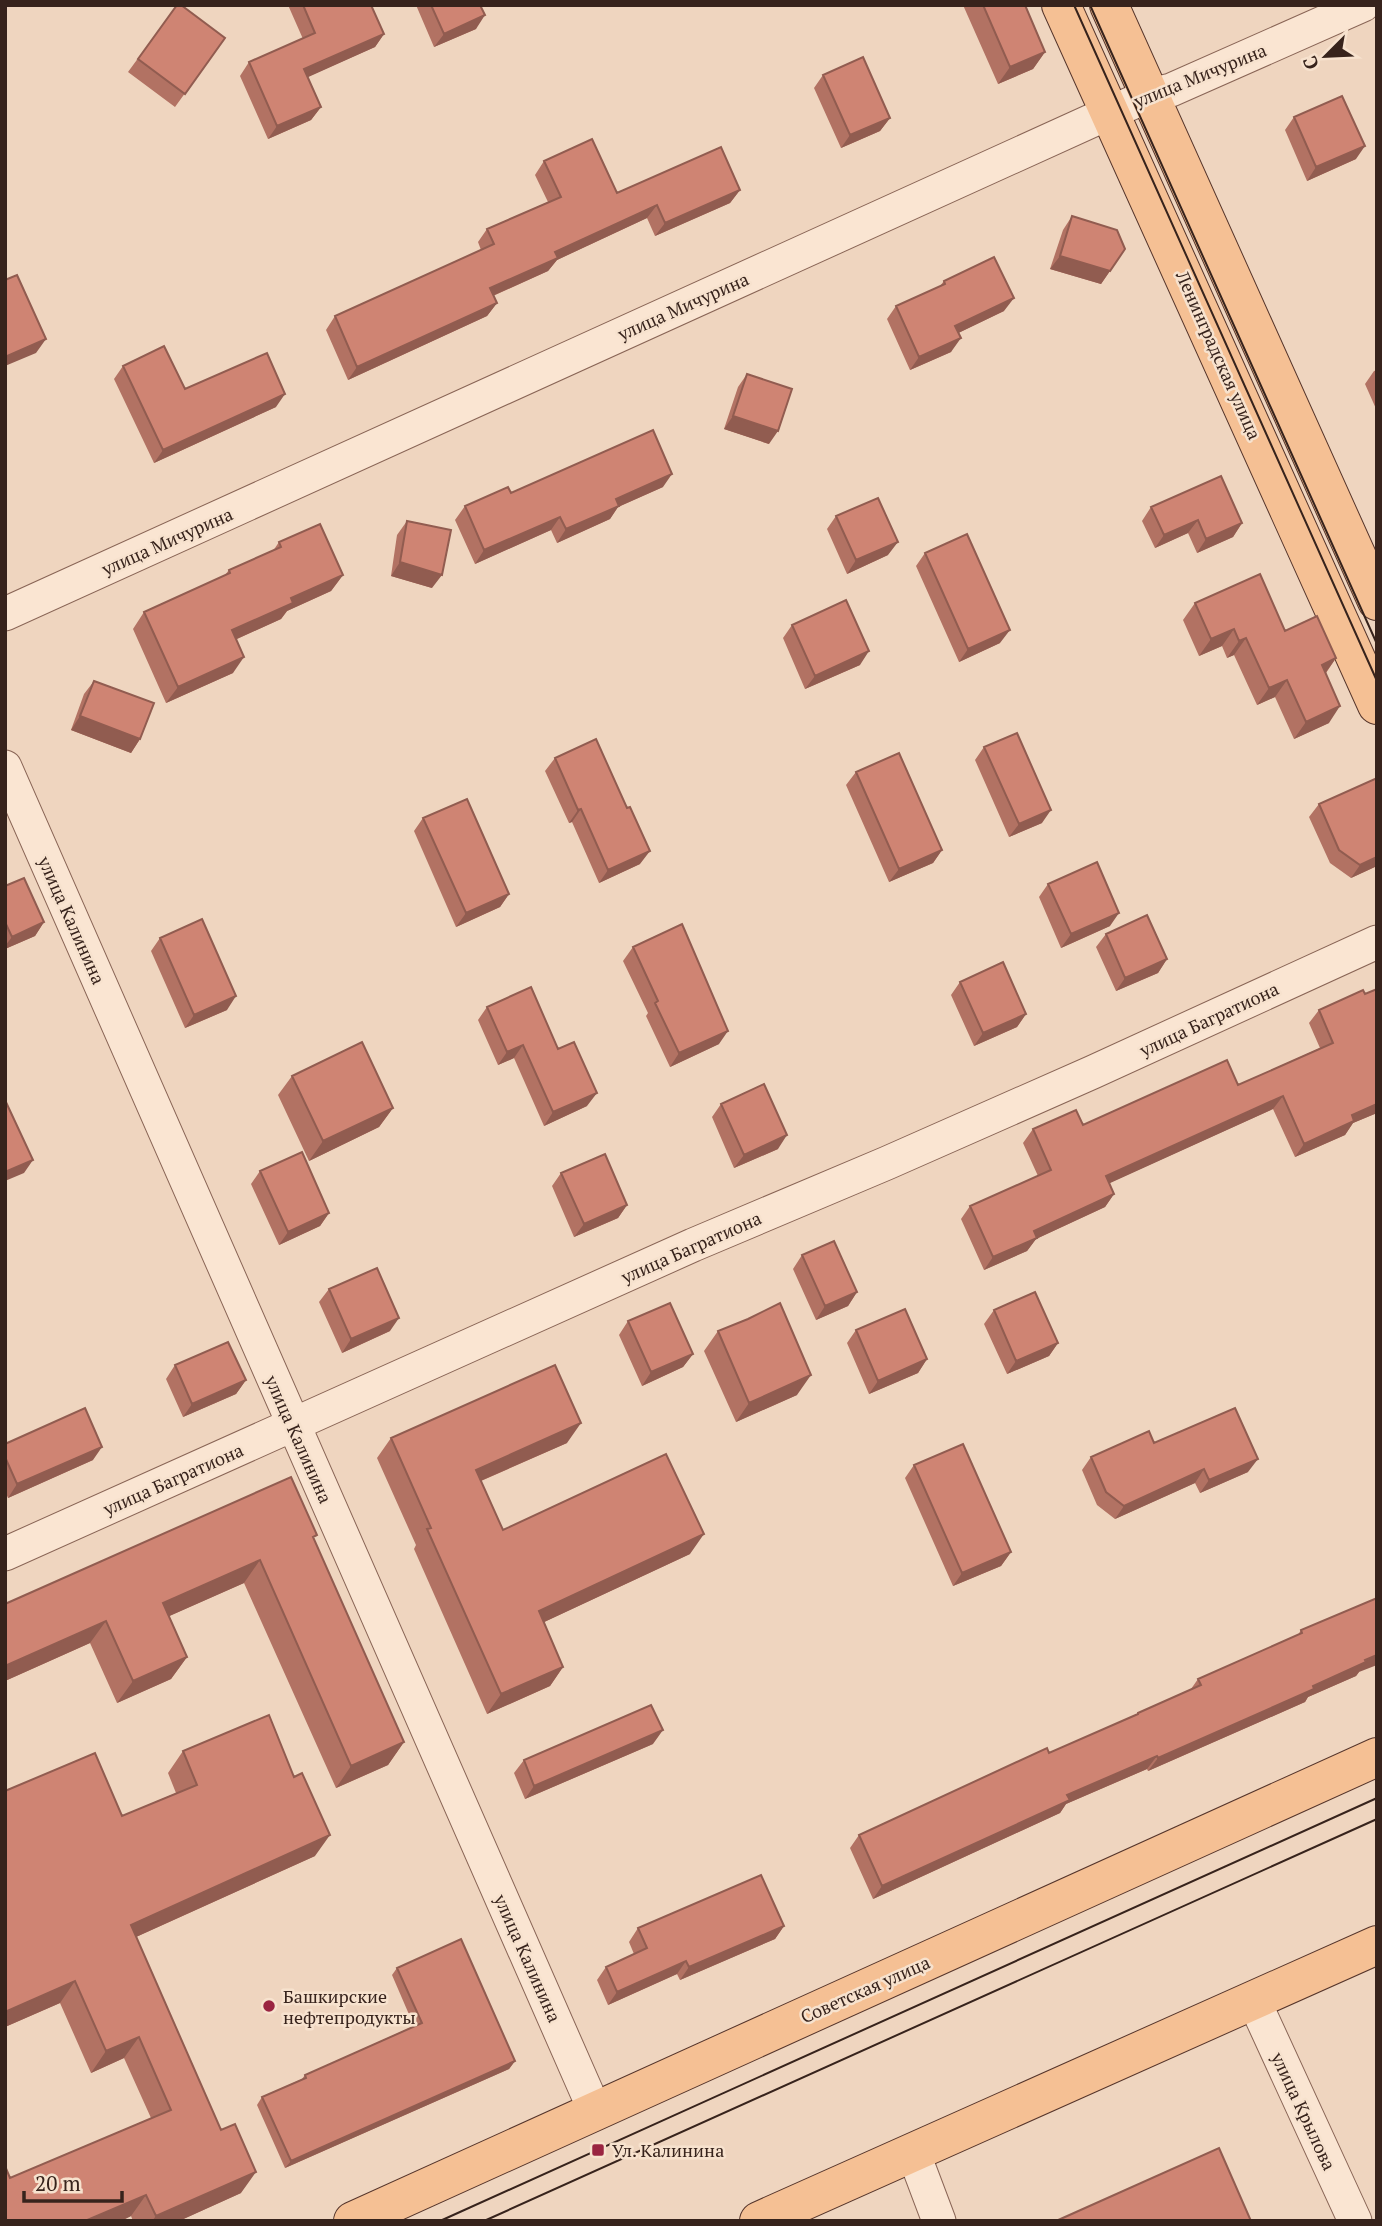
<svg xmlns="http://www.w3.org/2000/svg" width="1382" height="2226" font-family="'PT Serif',serif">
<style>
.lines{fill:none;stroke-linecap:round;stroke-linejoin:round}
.minor-casing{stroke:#896556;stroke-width:35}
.major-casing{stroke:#56352b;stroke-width:40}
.minor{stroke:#fae5d2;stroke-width:33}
.major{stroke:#f5c094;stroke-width:38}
.tram{stroke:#37231c;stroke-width:2}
.wall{fill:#b27263}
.shaded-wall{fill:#915c50}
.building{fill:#cf8473;stroke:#915c50;stroke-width:2}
.poi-dot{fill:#9a2441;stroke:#f7e2ce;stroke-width:2.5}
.labels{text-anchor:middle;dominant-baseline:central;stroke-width:5;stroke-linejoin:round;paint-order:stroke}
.street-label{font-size:18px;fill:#37231c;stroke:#f7e2ce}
.poi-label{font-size:18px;fill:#37231c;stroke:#f7e2ce;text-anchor:start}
</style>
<rect width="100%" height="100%" fill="#efd5bf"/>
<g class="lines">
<defs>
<path id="minor" d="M5 614 1091 121 1150 95 1171 90 1363 5
M5 767 595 2111
M5 1554 693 1245 887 1163 1093 1072 1377 942
M1254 2001 1355 2221
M913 2152 939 2221"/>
<path id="major" d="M1061 5 1377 705
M1109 5 1377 601
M353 2221 1377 1757
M759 2221 1377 1945"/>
</defs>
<use href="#minor" class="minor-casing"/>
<use href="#major" class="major-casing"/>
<use href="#minor" class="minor"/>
<use href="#major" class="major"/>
<path class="tram" d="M1074 5 1377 681
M1090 5 1377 644
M440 2221 1377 1798
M484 2221 1377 1819"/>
</g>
<path class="wall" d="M177 5 225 38 175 107 128 72Z
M288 5H371L384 34 375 47 307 77 321 107 311 120 268 139 240 76 249 62 303 39Z
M416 5H480L476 29 434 47Z
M963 5H1025L1045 52 1033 69 998 84Z
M823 75 890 118 880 131 841 148 814 88Z
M1294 117 1356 159 1307 181 1285 130Z
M544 161 617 193 740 190 730 203 655 236 647 218 557 260 548 271 493 296 497 303 487 316 348 380 326 330 335 316 481 250 478 242 487 229 548 202 535 175Z
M1072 216 1125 249 1101 284 1050 269 1063 230Z
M944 281 1004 311 958 333 951 352 910 370 887 319 896 306 940 286Z
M123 366 185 389 276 407 154 463 114 379Z
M1377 370V411L1365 384 1374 371Z
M747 374 769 444 724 429 738 387Z
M663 487 618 507 610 519 557 543 551 530 475 564 455 520 465 506 511 493Z
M1151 507 1242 523 1233 537 1197 553 1188 533 1155 548 1142 521Z
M836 516 888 555 847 574 827 529Z
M407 521 432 588 391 576 397 535Z
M279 542 343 575 331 591 287 611 281 619 237 639 233 673 166 703 133 629 144 612 225 575 229 570 273 551Z
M925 553 1000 643 959 662 916 566Z
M1195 603 1285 631 1336 658 1326 673 1329 723 1294 739 1275 697 1257 705 1234 655 1227 658 1222 646 1199 656 1183 620Z
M792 625 860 665 805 689 783 638Z
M94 681 140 739 131 753 71 730 84 694Z
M984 747 1042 823 1009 837 975 760Z
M555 758 627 808 640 864 599 883 572 822 569 823 545 771Z
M856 772 942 850 933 863 889 882 846 785Z
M1377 778V866L1351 878 1330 863 1309 817 1319 804Z
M423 818 509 894 500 907 456 927 414 831Z
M1048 884 1110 926 1061 948 1039 897Z
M5 886 44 922 35 936 5 949Z
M1106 934 1167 959 1158 973 1116 991 1096 947Z
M160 938 227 1010 185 1028 151 951Z
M633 947 719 1044 670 1067 646 1016 648 1013 623 961Z
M960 982 1026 1014 1017 1027 974 1046 951 995Z
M1377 989V1113L1353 1123 1345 1135 1295 1157 1273 1109 1109 1183 1114 1194 1105 1207 1036 1239 1027 1251 984 1270 961 1219 970 1206 1038 1176 1023 1143 1033 1129 1083 1125 1238 1085 1320 1048 1309 1023 1319 1010 1365 994Z
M487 1007 558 1049 587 1106 544 1126 514 1058 498 1065 478 1020Z
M292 1076 393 1108 379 1127 309 1161 278 1095Z
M721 1104 778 1149 734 1168 712 1117Z
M260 1171 329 1213 320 1226 279 1245 251 1184Z
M561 1173 627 1205 618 1218 574 1237 552 1186Z
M802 1255 857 1292 848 1306 816 1320 793 1269Z
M329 1289 390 1331 342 1353 319 1302Z
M994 1310 1058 1343 1049 1356 1007 1374 984 1324Z
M628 1321 693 1354 683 1367 642 1386 619 1335Z
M856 1330 927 1359 918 1373 869 1394 847 1343Z
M718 1331 797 1395 736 1422 704 1351Z
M175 1365 246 1380 236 1394 183 1417 166 1379Z
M391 1438 567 1443 481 1481 503 1530 690 1554 544 1622 563 1667 550 1686 487 1714 414 1549 416 1545 377 1458Z
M1154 1443 1248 1472 1200 1493 1195 1483 1115 1519 1097 1505 1082 1470 1091 1457Z
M5 1444 93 1460 8 1498 5 1491Z
M914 1465 1011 1552 1001 1566 953 1586 905 1478Z
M314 1540 404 1742 388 1765 336 1788 244 1583 169 1616 187 1657 171 1679 117 1703 90 1643 5 1681V1604Z
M1301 1630 1359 1672 1356 1676 1308 1697 1305 1702 1148 1771 1147 1769 1066 1804 1060 1813 873 1899 850 1848 859 1835 1135 1716 1138 1713 1191 1689 1198 1679 1298 1635Z
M653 1744 525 1799 514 1773 524 1760Z
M183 1751 315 1856 136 1937 241 2193 179 2221H133L131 2216 121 2221H5L10 2178 151 2118 124 2058 91 2073 60 2003 5 2027V1791L122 1816 176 1793 168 1773Z
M784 1926 775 1939 680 1980 677 1974 608 2005 597 1980 606 1967 634 1954 629 1942 638 1928Z
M397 1968 515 2061 509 2069 285 2168 257 2105 262 2097 302 2079 305 2075 414 2026 392 1975Z"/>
<path class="shaded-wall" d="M485 15 476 29 434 47 444 34Z
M384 34 375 47 295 83 304 69Z
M1045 52 1033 69 998 84 1010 67Z
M321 107 311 120 268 139 277 126Z
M890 118 880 131 841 148 850 135Z
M1365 146 1356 159 1307 181 1316 167Z
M740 190 730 203 655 236 665 223Z
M657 205 647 218 557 260 548 271 481 301 490 288 555 252Z
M1060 256 1110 271 1101 284 1050 269Z
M1014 298 1004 311 946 339 955 326Z
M497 303 487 316 348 380 357 367Z
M961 338 951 352 910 370 919 357Z
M46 339 36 353 5 366V357Z
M285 394 276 407 154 463 163 450Z
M733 416 778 431 769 444 724 429Z
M672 474 663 487 618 507 610 519 557 543 566 529 616 499Z
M560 517 551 530 475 564 484 550Z
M1198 520 1188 533 1155 548 1164 535Z
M1242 523 1233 537 1197 553 1206 539Z
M898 542 888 555 847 574 856 560Z
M400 562 442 575 432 588 391 576Z
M343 575 331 591 287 611 281 619 221 646 232 630 291 598Z
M1234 629 1222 646 1199 656 1211 639Z
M1010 630 1000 643 959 662 968 649Z
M1246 638 1234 655 1227 658 1239 641Z
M869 651 860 665 805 689 815 676Z
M244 657 233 673 166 703 178 687Z
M1336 658 1324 675 1322 665Z
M1287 680 1275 697 1257 705 1269 688Z
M1340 706 1329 723 1294 739 1306 722Z
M80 716 140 739 131 753 71 730Z
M581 809 572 822 569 823 578 810Z
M1051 810 1042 823 1009 837 1019 824Z
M942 850 933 863 889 882 899 869Z
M650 851 640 864 599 883 608 870Z
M1377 857V866L1351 878 1360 865Z
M509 894 500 907 456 927 466 913Z
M1119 913 1110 926 1061 948 1071 934Z
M44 922 35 936 5 949V946L12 937Z
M1167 959 1158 973 1116 991 1125 978Z
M236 996 227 1010 185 1028 194 1015Z
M1026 1014 1017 1027 974 1046 983 1033Z
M728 1031 719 1044 670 1067 679 1053Z
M523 1045 514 1058 498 1065 507 1052Z
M597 1093 587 1106 544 1126 553 1112Z
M1283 1096 1273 1109 1097 1189 1106 1176Z
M1377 1104V1113L1353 1123 1345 1135 1295 1157 1304 1144 1352 1115Z
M393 1108 379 1127 309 1161 323 1141Z
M787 1135 778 1149 734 1168 744 1155Z
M33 1160 24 1173 5 1181V1172Z
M1114 1194 1105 1207 1036 1239 1027 1251 984 1270 993 1257 1034 1231Z
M627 1205 618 1218 574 1237 584 1224Z
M329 1213 320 1226 279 1245 288 1232Z
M857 1292 848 1306 816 1320 825 1306Z
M399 1318 390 1331 342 1353 351 1339Z
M1058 1343 1049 1356 1007 1374 1016 1361Z
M693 1354 683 1367 642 1386 651 1372Z
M927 1359 918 1373 869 1394 878 1381Z
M811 1375 797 1395 736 1422 749 1403Z
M246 1380 236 1394 183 1417 192 1404Z
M581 1423 567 1443 462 1489 476 1470Z
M102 1447 93 1460 8 1498 17 1484Z
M1258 1459 1248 1472 1200 1493 1209 1480Z
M1204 1469 1195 1483 1115 1519 1124 1506Z
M704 1534 690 1554 525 1631 539 1611Z
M1011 1552 1001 1566 953 1586 962 1573Z
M260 1560 244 1583 147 1626 163 1603Z
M106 1621 90 1643 5 1681V1666Z
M1377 1655V1665L1359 1672 1356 1676 1308 1697 1305 1702 1148 1771 1158 1758Z
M187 1657 171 1679 117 1703 133 1681Z
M563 1667 550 1686 487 1714 501 1694Z
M663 1730 653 1744 525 1799 534 1786Z
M404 1742 388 1765 336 1788 351 1766Z
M1157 1756 1147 1769 1066 1804 1060 1813 873 1899 882 1886 1067 1795Z
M330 1835 315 1856 116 1946 131 1925Z
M784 1926 775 1939 680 1980 689 1967Z
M686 1961 677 1974 608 2005 617 1992Z
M75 1981 60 2003 5 2027V2012Z
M139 2037 124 2058 91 2073 106 2051Z
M515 2061 509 2069 285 2168 291 2161Z
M256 2172 241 2193 179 2221H152L156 2216Z
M146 2195 131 2216 121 2221H85Z"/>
<path class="building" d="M177 5H181L225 38 185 94 138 59Z
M303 5H371L384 34 304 69 321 107 277 126 249 62 315 33Z
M431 5H480L485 15 444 34Z
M983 5H1025L1045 52 1010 67Z
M863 57 890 118 850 135 823 75Z
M1342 96 1365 146 1316 167 1294 117Z
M592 139 617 193 721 147 740 190 665 223 657 205 555 252 558 258 490 288 497 303 357 367 335 316 494 244 487 229 561 197 544 161Z
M1072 216 1117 230 1125 249 1110 271 1060 256Z
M994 257 1014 298 955 326 961 338 919 357 896 306 945 284 944 281Z
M17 275 46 339 5 357V280Z
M164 346 185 389 267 353 285 394 163 450 123 366Z
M747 374 792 389 778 431 733 416Z
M653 430 672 474 616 499 619 506 566 529 560 517 484 550 465 506 508 487 511 493Z
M1221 476 1242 523 1206 539 1198 520 1164 535 1151 507Z
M878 498 898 542 856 560 836 516Z
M407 521 451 530 442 575 400 562Z
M320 524 343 575 291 598 293 603 232 630 244 657 178 687 144 612 230 573 229 570 281 547 279 542Z
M967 534 1010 630 968 649 925 553Z
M1260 574 1285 631 1317 616 1336 658 1322 665 1340 706 1306 722 1287 680 1269 688 1246 638 1239 641 1234 629 1211 639 1195 603Z
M846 600 869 651 815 676 792 625Z
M94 681 154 703 140 739 80 716Z
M1017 733 1051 810 1019 824 984 747Z
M596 739 627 808 630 807 650 851 608 870 581 809 578 810 555 758Z
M899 753 942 850 899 869 856 772Z
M1377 778V857L1360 865 1339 850 1319 804Z
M467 799 509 894 466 913 423 818Z
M1097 862 1119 913 1071 934 1048 884Z
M24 878 44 922 12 937 5 922V886Z
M1147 915 1167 959 1125 978 1106 934Z
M202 919 236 996 194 1015 160 938Z
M682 924 728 1031 679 1053 655 1003 658 1001 633 947Z
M1003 962 1026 1014 983 1033 960 982Z
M531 987 558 1049 574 1042 597 1093 553 1112 523 1045 507 1052 487 1007Z
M1377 989V1104L1352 1115 1354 1121 1304 1144 1283 1096 1106 1176 1114 1194 1034 1231 1037 1238 993 1257 970 1206 1051 1170 1033 1129 1076 1110 1083 1125 1227 1060 1238 1085 1333 1043 1319 1010 1363 990 1365 994Z
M362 1042 393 1108 323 1141 292 1076Z
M764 1084 787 1135 744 1155 721 1104Z
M5 1100 33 1160 5 1172Z
M302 1152 329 1213 288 1232 260 1171Z
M605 1154 627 1205 584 1224 561 1173Z
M834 1241 857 1292 825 1306 802 1255Z
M377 1268 399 1318 351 1339 329 1289Z
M1035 1292 1058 1343 1016 1361 994 1310Z
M670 1303 693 1354 651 1372 628 1321Z
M780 1303 811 1375 749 1403 718 1331 748 1319Z
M905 1309 927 1359 878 1381 856 1330Z
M228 1342 246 1380 192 1404 175 1365Z
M555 1365 581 1423 476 1470 503 1530 666 1454 704 1534 539 1611 563 1667 501 1694 427 1529 431 1528 391 1438Z
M85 1408 102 1447 17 1484 5 1457V1444Z
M1235 1408 1258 1459 1209 1480 1204 1469 1124 1506 1106 1492 1091 1457 1149 1431 1154 1443Z
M963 1444 1011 1552 962 1573 914 1465Z
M291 1477 317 1535 313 1537 404 1742 351 1766 260 1560 163 1603 187 1657 133 1681 106 1621 5 1666V1604Z
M1377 1598V1655L1365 1660 1366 1662 1313 1686 1314 1689 1158 1758 1157 1756 1067 1795 1070 1800 882 1886 859 1835 1047 1748 1049 1753 1138 1714V1713L1201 1685 1198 1679 1302 1633 1301 1630Z
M651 1705 663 1730 534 1786 524 1760Z
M269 1715 294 1777 302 1773 330 1835 131 1925 221 2130 235 2124 256 2172 156 2216 146 2195 85 2221H5V2166L10 2178 171 2110 139 2037 106 2051 75 1981 5 2012V1791L95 1753 122 1816 197 1785 183 1751Z
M761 1875 784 1926 689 1967 686 1961 617 1992 606 1967 647 1948 638 1928Z
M461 1939 515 2061 291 2161 262 2097 306 2078 305 2075 422 2023 397 1968Z
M1219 2148 1251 2221H1056Z"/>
<g class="poi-dot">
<circle cx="269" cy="2006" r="7"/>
<rect x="591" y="2143" width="14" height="14" rx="3.5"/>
</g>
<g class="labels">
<g class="street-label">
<text transform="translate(1200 75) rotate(-22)">улица Мичурина</text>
<text transform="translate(683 306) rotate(-24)">улица Мичурина</text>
<text transform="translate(1219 355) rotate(66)">Ленинградская улица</text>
<text transform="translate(167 541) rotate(-24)">улица Мичурина</text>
<text transform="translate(72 920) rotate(66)">улица Калинина</text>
<text transform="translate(1209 1019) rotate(-25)">улица Багратиона</text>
<text transform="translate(691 1247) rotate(-24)">улица Багратиона</text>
<text transform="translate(299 1439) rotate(66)">улица Калинина</text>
<text transform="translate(173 1479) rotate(-24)">улица Багратиона</text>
<text transform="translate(528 1958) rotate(66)">улица Калинина</text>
<text transform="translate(865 1989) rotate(-24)">Советская улица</text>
<text transform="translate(1304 2111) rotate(65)">улица Крылова</text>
</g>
<g class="poi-label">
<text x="283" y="1996">Башкирские<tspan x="283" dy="21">нефтепродукты</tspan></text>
<text x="612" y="2150">Ул. Калинина</text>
</g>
</g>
<rect width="1382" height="2226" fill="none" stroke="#37231c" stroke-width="14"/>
<g transform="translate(1326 56) rotate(246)" stroke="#f7e2ce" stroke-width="5" paint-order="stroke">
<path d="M0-5L12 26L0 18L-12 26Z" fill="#37231c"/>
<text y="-10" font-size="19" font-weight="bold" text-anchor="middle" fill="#37231c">С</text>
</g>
<path d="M24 2191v10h98v-10" fill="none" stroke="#37231c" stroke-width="3.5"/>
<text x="35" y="2191" font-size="21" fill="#37231c" stroke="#f7e2ce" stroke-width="5" paint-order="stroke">20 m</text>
</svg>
